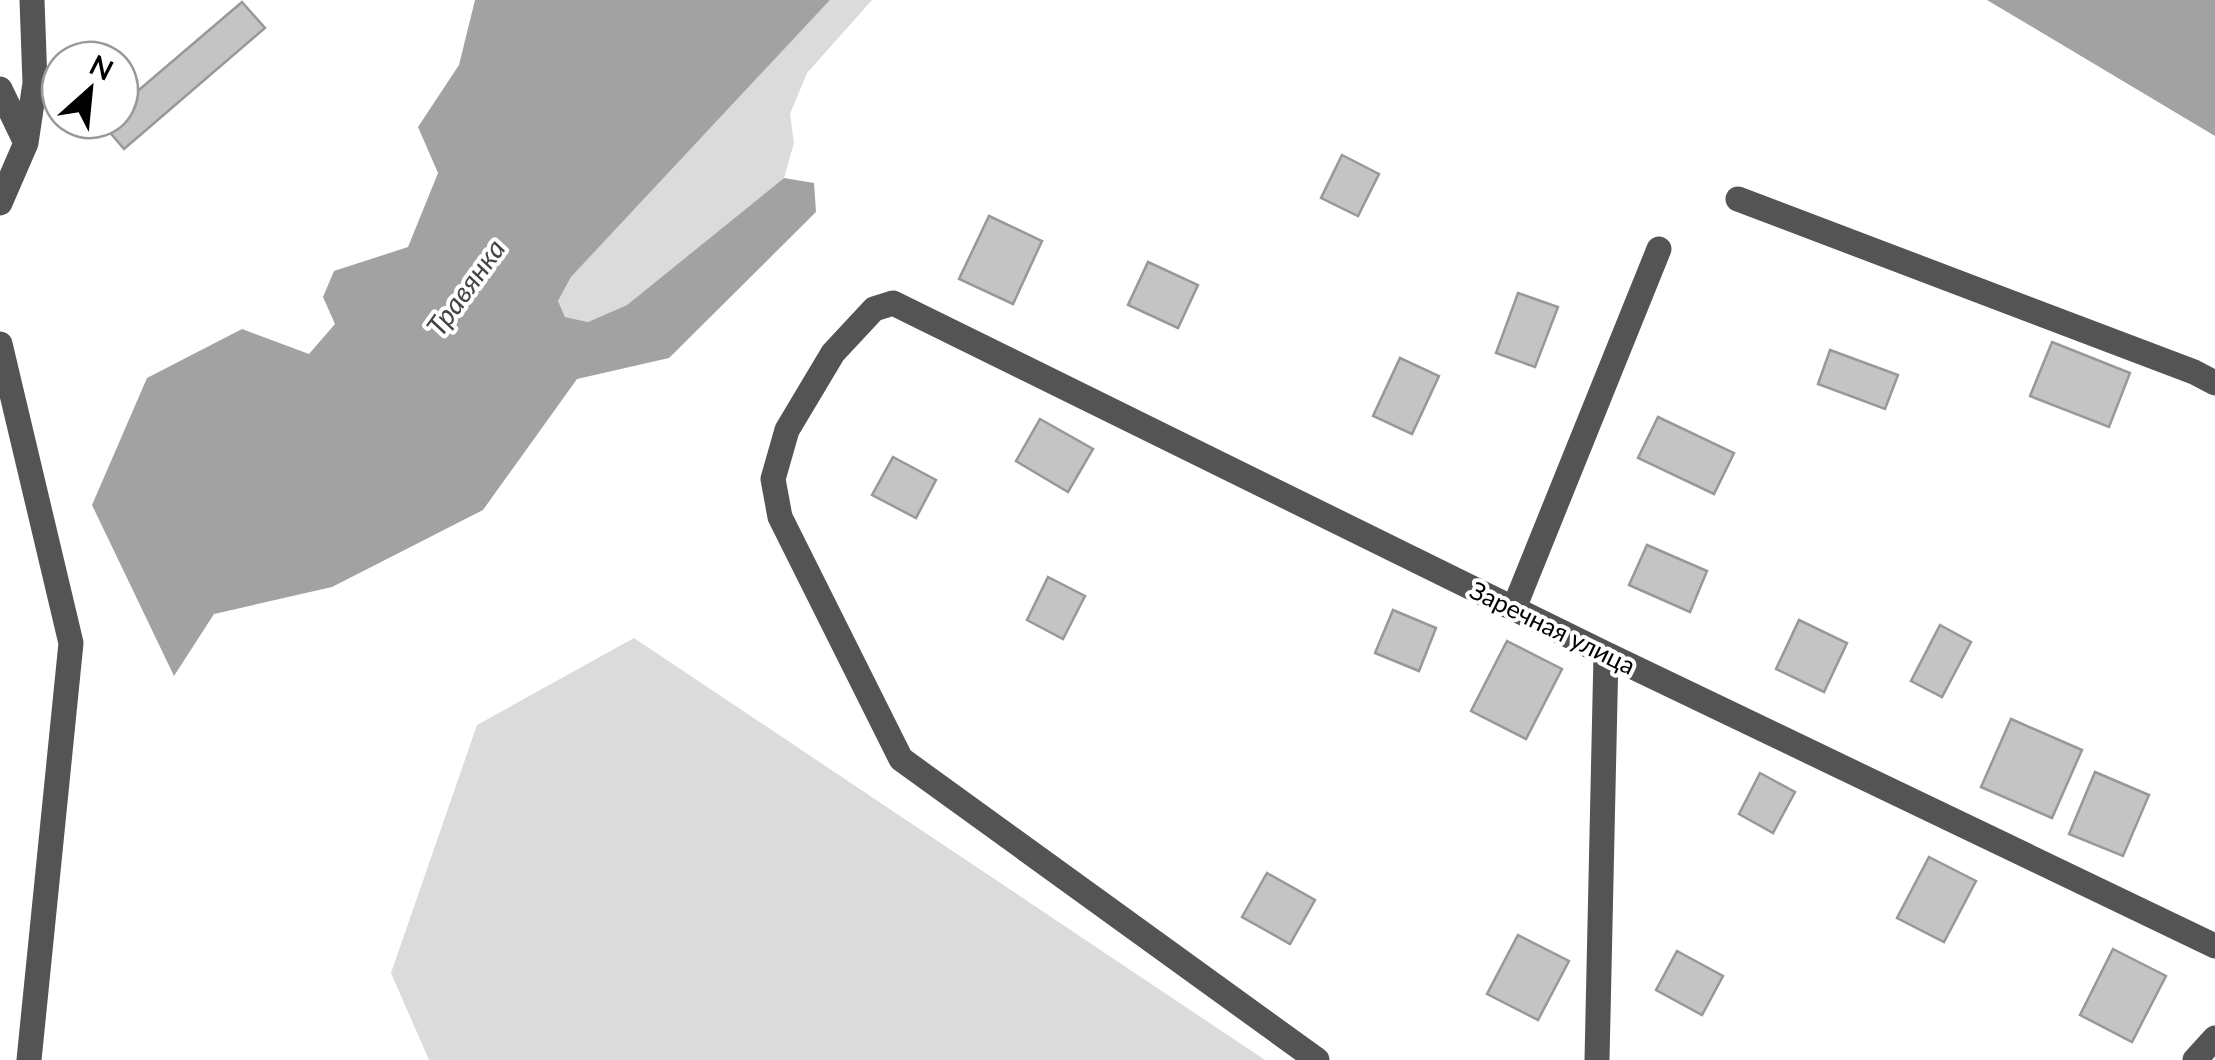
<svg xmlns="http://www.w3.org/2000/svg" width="2215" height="1060" font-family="Lato,sans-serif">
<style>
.green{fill:#dbdbdb}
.water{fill:#a2a2a2}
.building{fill:#c4c4c4;stroke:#989898;stroke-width:2.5}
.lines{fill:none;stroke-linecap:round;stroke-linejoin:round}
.minor{stroke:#545454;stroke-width:25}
.labels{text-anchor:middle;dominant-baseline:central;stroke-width:8;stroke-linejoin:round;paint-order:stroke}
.street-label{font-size:25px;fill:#000;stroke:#fff}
.water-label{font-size:28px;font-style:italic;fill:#434343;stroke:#fff}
</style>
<rect width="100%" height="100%" fill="#fff"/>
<path class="green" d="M830 0H872L807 73 790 114 794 143 784 178 627 305 588 322 565 317 558 301 571 277Z
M634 638 1265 1060H429L391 973 477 725Z"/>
<path class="water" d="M475 0H830L571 277 558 301 565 317 588 322 627 305 784 178 814 183 816 212 669 358 577 379 483 510 332 587 214 614 174 676 92 505 147 378 242 329 309 354 335 324 323 297 334 271 408 247 438 173 418 127 459 65Z
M1987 0H2215V136Z"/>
<path class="building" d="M242 2 265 28 124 149 101 122 104 120H120V106Z
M1342 155 1379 174 1358 216 1321 198Z
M989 216 1042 241 1013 304 959 279Z
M1148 262 1198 285 1178 328 1128 305Z
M1518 293 1558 307 1535 367 1496 353Z
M2052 342 2130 373 2109 427 2030 396Z
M1830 350 1898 375 1885 409 1818 384Z
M1400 358 1439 376 1412 434 1373 416Z
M1658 417 1734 453 1714 494 1638 458Z
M1040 419 1093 449 1068 492 1016 461Z
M893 457 936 480 916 518 872 495Z
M1647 545 1707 571 1690 612 1629 585Z
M1048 577 1085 596 1063 639 1027 620Z
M1393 610 1436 628 1419 671 1375 653Z
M1799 620 1847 643 1824 692 1776 669Z
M1940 625 1971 642 1942 697 1911 681Z
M1507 641 1562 669 1526 739 1471 711Z
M2011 719 2082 750 2052 818 1981 787Z
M2095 772 2149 795 2123 856 2069 834Z
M1760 773 1795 792 1773 833 1739 814Z
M1929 857 1976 881 1944 942 1897 918Z
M1267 873 1315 900 1290 944 1242 917Z
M1518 935 1569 961 1538 1020 1487 994Z
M2113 949 2166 976 2132 1042 2080 1015Z
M1677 951 1723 976 1702 1015 1656 990Z"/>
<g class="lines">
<path class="minor" d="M0 89 26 143
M1738 199 2194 372 2215 383
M0 203 26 143 35 83 32 0
M0 344 71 643 29 1060
M1514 608 1659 249
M1317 1060 901 759 780 517 773 479 787 430 833 353 874 309 893 303 1606 654 2215 946
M1597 1060 1606 654
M2195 1060 2215 1038"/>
</g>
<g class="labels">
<g class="street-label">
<text transform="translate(1553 627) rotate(26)">Заречная улица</text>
</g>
<g class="water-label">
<text transform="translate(465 287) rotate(-54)">Травянка</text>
</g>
</g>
<g transform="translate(90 90) rotate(27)"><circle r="48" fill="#ffffff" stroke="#999999" stroke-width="2.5"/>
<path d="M0-8L18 38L0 25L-18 38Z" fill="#000000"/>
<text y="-15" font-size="28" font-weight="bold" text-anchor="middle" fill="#000000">N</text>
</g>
</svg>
